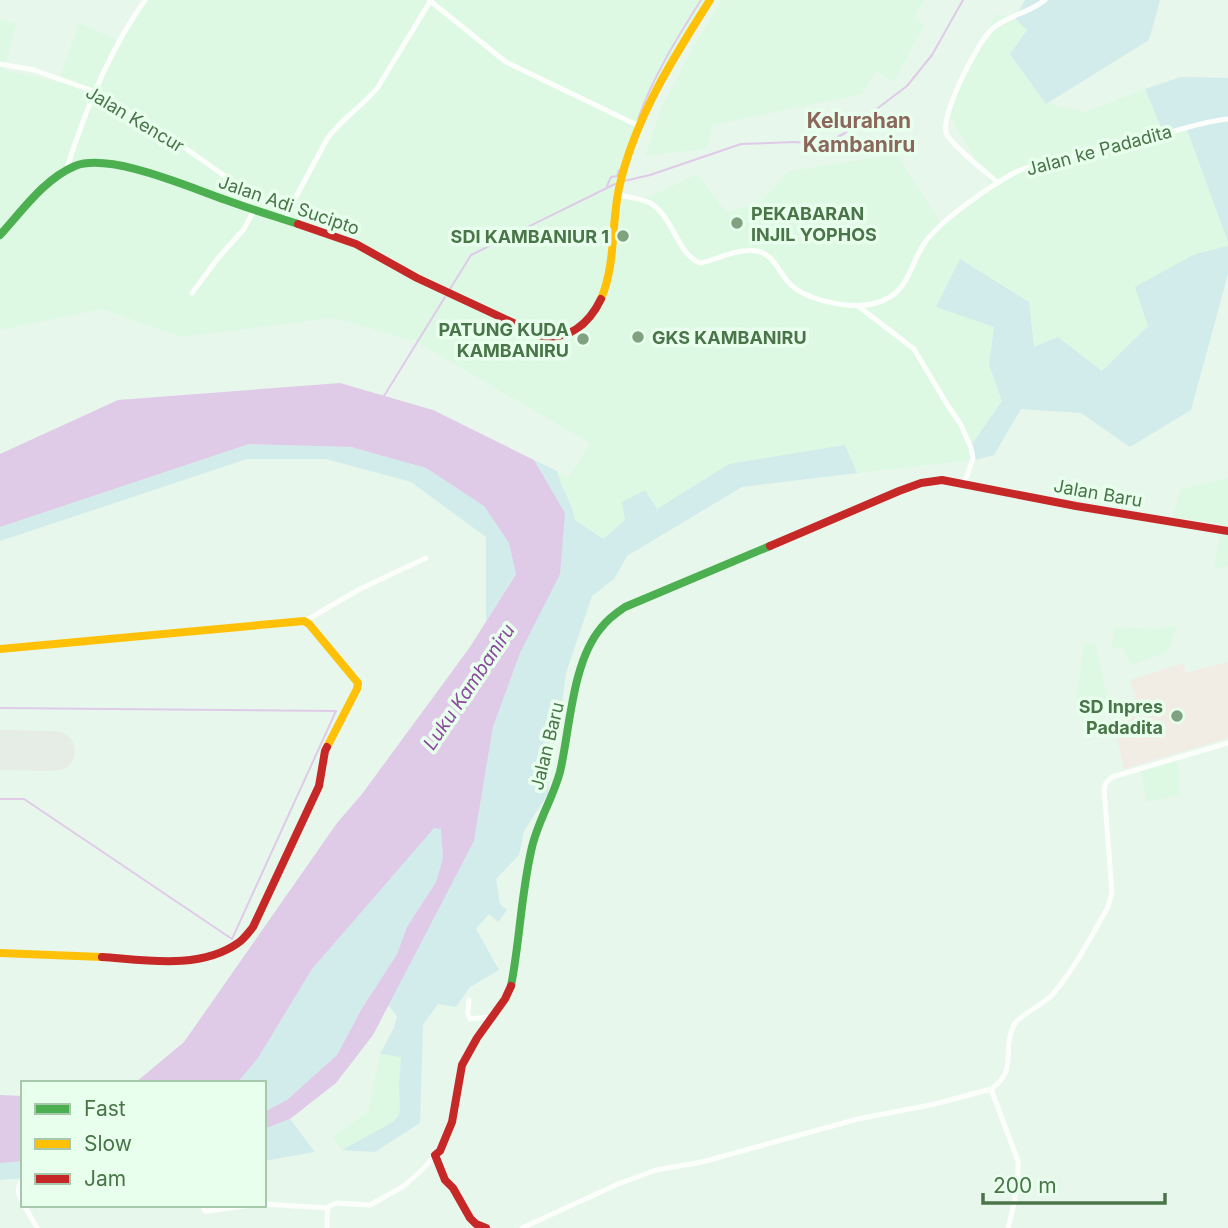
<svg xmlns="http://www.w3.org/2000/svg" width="1228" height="1228" font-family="Inter,sans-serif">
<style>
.residential{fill:#def9e3}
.education{fill:#f1ede4}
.green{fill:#d2ebeb}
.water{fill:#dfcae8}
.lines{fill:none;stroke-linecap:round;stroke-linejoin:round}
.stream{stroke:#dfcae8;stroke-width:2}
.runway{stroke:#e6ede6;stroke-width:40}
.street{stroke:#fcfefc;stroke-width:5}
.fast{stroke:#4caf50;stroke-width:8}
.slow{stroke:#ffc107;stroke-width:8}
.jam{stroke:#c62828;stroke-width:8}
.poi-dot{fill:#81a281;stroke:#e8ffed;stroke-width:2.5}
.labels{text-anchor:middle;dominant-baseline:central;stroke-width:7;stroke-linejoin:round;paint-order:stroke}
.street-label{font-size:18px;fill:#497548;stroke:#e8ffed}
.poi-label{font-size:18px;font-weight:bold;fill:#497548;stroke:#e8ffed;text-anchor:end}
.water-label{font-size:19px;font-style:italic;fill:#8b499e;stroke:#e8ffed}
.quarter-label{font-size:21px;font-weight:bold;fill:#8b675b;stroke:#e8ffed}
</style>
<rect width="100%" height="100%" fill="#e8f7ec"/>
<path class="residential" d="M146 0H709L647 106 622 194 649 197 697 174 727 213 760 202 789 171 896 154 941 223 991 186 947 111 996 14 1015 18 1027 29 1010 54 1046 103 1085 112 1145 89 1163 131 1186 126 1228 242V246L1195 254 1148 326 1102 371 1058 337 1034 347 994 326 989 365 1002 401 972 444 975 460 857 473 844 445 729 464 657 510 625 520 603 539 574 520 573 512 561 486 557 471 568 477 591 444 417 342 334 318 181 337 103 309 0 330V19L16 24 4 70 58 82 79 23 121 42Z
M722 0H924L914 18 924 25 894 82 876 71 862 94 713 125 706 149 645 156 662 107 688 56Z
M1228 478V566L1214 569 1222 524 1172 517 1181 489Z
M1178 625 1167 652 1132 665 1123 648 1112 647 1114 627 1156 629Z
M1084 643 1095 644 1109 704 1075 710Z
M1177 759 1180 795 1146 802 1141 770Z
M380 1054 401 1057 399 1085 400 1109 398 1116 393 1122 342 1150 333 1137 368 1112Z"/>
<path class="education" d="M1228 662V738L1124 769 1113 720 1140 712 1130 680 1184 663 1185 673Z"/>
<path class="green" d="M1025 0H1160L1149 40 1046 104 1010 54 1027 30 1015 18Z
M1181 77 1228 78V242L1186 127 1163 132 1145 89Z
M1228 246V274L1191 410 1130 447 1081 413 1021 409 994 455 975 460 972 444 1002 401 989 365 994 327 936 307 960 259 1029 302 1034 347 1058 337 1102 371 1148 326 1135 287 1195 254Z
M249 444 351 447 426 468 484 506 509 543 516 573 486 621V537L411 482 326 459H247L0 541V527Z
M845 445 857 473 742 487 627 556 614 579 592 596 566 673 562 703 551 718 548 794 524 831 519 855 496 879 500 904 507 910 498 922 489 914 476 929 499 970 470 987 456 1007 438 1004 423 1025 420 1123 375 1152 342 1150 393 1122 398 1116 400 1109 399 1085 401 1057 380 1054 394 1028 397 1016 388 1005 474 841 493 727 520 653 565 513 534 460 557 471C561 488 572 503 575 520L603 539 625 520 622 502 645 490 657 509 729 464Z
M434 827 442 829 443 858 436 882 407 927 397 954 361 1010 337 1055 287 1100 264 1112V1083H237L258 1058 312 969Z
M290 1119 315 1152 264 1161V1129Z
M23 1161V1178L0 1180V1163Z"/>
<path class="water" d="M340 383 433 410 534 460 565 513 560 574 520 653 493 727 474 841 373 1035 336 1083 290 1119 264 1129V1112L287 1100 337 1055 361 1010 397 954 407 927 436 882 443 858 441 829 434 828 312 969 258 1058 237 1083H135L184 1042 337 823 362 794 470 647 516 574 509 543 484 506 426 468 351 447 249 444 0 527V454L118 400Z
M0 1095 23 1096V1161L0 1163Z"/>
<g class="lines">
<path class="stream" d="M638 119C653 77 677 38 701 0
M624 181 650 175 741 144 795 142 823 145 845 133 907 86 932 55 963 0
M607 186 611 177 617 176 619 170
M450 289 471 255 615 184
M384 396 445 297
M0 708 336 711 232 939 24 799H0"/>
<path class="runway" d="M0 750 55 751"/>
<path class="street" d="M429 0 506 62 641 127
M0 64 34 70 96 92 171 138 229 179 242 191 247 207
M66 171C84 113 110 49 145 0
M998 183C987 173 953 146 947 135 938 118 978 41 993 28 1009 15 1029 13 1045 0
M617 195C628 197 641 198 650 203 673 216 677 254 700 263 718 259 738 248 757 251 774 254 779 273 790 284 807 301 853 310 876 303 909 294 908 268 924 244 929 236 936 230 942 224 961 207 993 184 1016 172 1027 166 1040 164 1052 161 1067 158 1083 154 1098 150 1121 144 1144 139 1166 133 1187 128 1206 121 1228 119
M284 219 327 139C341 119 363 106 378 87L431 0
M192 293 218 258 244 229 254 210
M858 306 914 349 945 401 961 425 971 448 973 458 967 476 962 484
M305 621 360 589 426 558
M469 1000 468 1014 470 1019 490 1017
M991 1089C1019 1070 1001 1050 1014 1025 1019 1015 1043 1005 1052 995 1075 969 1091 936 1108 907L1112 892 1104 789 1106 783 1112 777 1228 743
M23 1181 20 1183 18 1192 23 1204
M264 1204 326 1208 336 1203 370 1205 404 1186 424 1168 435 1155
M24 1205 37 1228
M202 1205 205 1211H208L252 1205
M327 1228V1216L328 1208
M522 1228 618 1184 656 1170 702 1162 858 1119 935 1104 991 1089 1018 1161C1019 1184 1014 1205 1008 1228"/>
<path class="fast" d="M0 235C22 211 44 179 75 166 110 152 191 188 226 200 250 209 274 216 298 224
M511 986C520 940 521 893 532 847 538 821 553 798 560 772 570 729 572 662 601 628 607 620 616 613 625 607L770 546"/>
<path class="slow" d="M601 299C616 264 611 225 619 188 634 120 673 58 710 0
M0 649 304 621 309 624 358 683 357 689 327 747
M0 953 102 957"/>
<path class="jam" d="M298 224 356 244 417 278 539 335C568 342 589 324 601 299
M770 546 899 491 921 483 942 480 1076 506 1228 531
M102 957C145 960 200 970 238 943 244 939 248 933 253 927L319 786 325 751 327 747
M486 1228 476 1224 470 1218 453 1188 445 1180 435 1155 440 1151 452 1122 462 1065 477 1038 505 999 511 986"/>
</g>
<g class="poi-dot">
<circle cx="737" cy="223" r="7"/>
<circle cx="623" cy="236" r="7"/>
<circle cx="638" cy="337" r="7"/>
<circle cx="583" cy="339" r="7"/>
<circle cx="1177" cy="716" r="7"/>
</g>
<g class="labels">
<g class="street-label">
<text transform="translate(135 119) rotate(31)">Jalan Kencur</text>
<text transform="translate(1099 150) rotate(-15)">Jalan ke Padadita</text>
<text transform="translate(289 205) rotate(19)">Jalan Adi Sucipto</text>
<text transform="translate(1098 493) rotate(10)">Jalan Baru</text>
<text transform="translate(547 746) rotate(-76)">Jalan Baru</text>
</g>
<g class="poi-label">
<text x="751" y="213" text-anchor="start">PEKABARAN<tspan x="751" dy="21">INJIL YOPHOS</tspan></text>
<text x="609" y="236">SDI KAMBANIUR 1</text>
<text x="569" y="329">PATUNG KUDA<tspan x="569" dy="21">KAMBANIRU</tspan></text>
<text x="652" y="337" text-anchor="start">GKS KAMBANIRU</text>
<text x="1163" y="706">SD Inpres<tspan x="1163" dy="21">Padadita</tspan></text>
</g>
<g class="water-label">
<text transform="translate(469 687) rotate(-56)">Luku Kambaniru</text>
</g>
<g class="quarter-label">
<text x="859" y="120">Kelurahan<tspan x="859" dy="24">Kambaniru</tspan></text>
</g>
</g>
<rect x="21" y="1081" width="245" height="126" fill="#e8ffed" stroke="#a8c8ab" stroke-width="2"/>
<rect x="35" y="1104" width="35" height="10" fill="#4caf50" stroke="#a8c8ab" stroke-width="2"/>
<text x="84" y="1116" font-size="21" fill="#497548">Fast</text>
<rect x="35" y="1139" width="35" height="10" fill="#ffc107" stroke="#a8c8ab" stroke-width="2"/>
<text x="84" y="1151" font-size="21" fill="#497548">Slow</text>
<rect x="35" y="1174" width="35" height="10" fill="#c62828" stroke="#a8c8ab" stroke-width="2"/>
<text x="84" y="1186" font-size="21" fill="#497548">Jam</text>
<path d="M983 1193v10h182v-10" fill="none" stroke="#497548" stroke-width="3.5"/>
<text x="993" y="1193" font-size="21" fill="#497548" stroke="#e8ffed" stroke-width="5" paint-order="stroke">200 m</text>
</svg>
